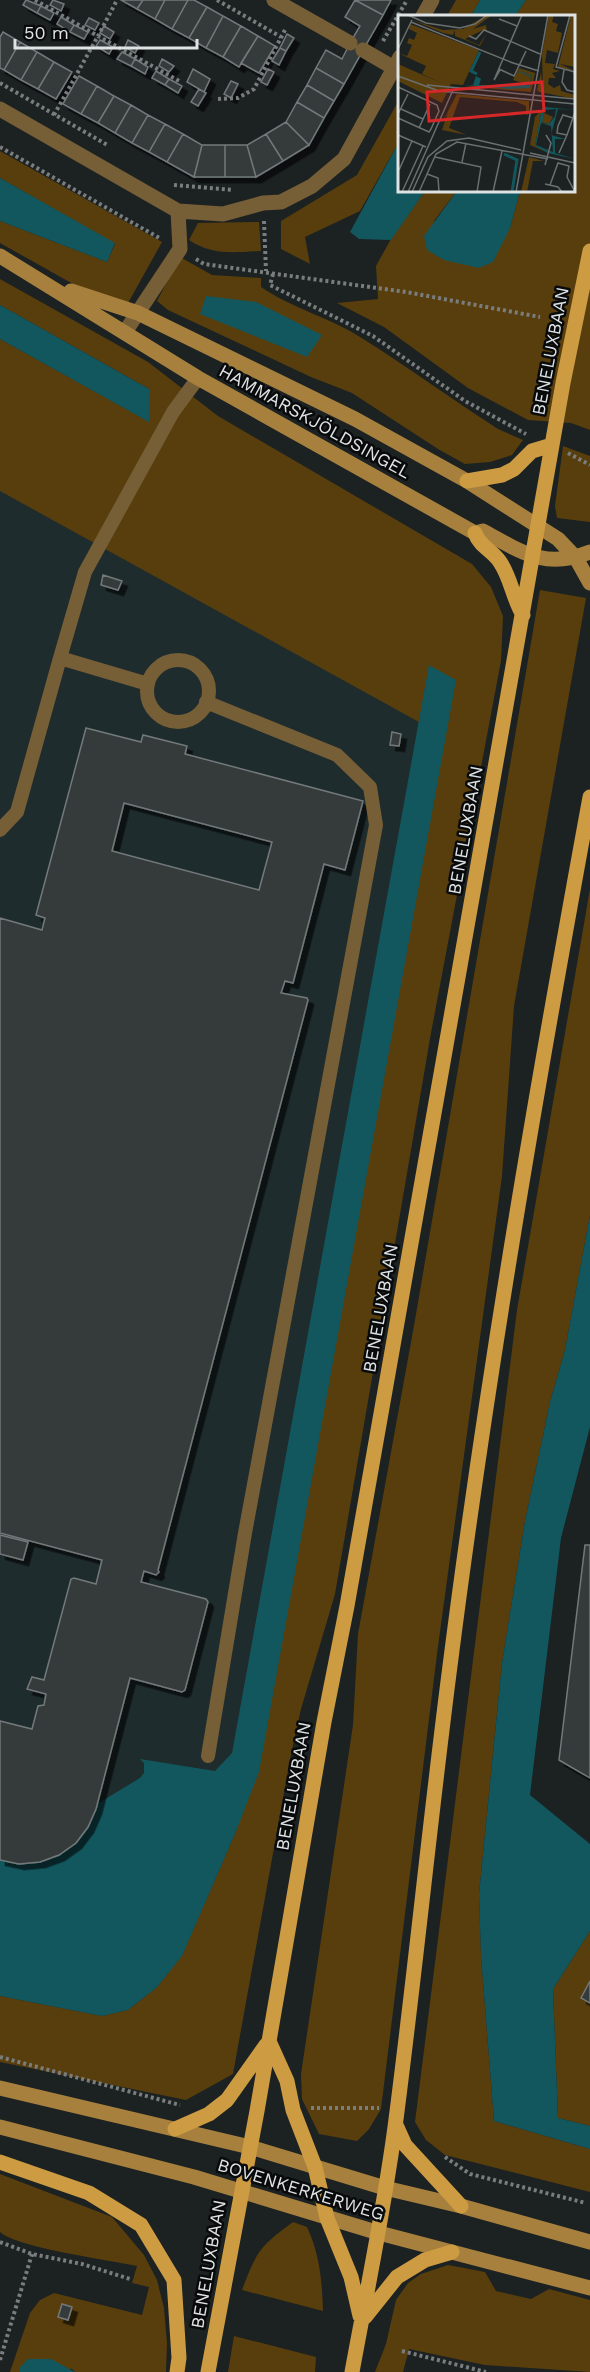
<svg xmlns="http://www.w3.org/2000/svg" width="590" height="2372" font-family="'Work Sans',sans-serif">
<style>
.built{fill:#1f2c2d}
.green{fill:#583e0d}
.water{fill:#12575e}
.building{fill:#343a3a;stroke:#73797a;stroke-width:1.5;fill-rule:evenodd;filter:url(#shadow)}
.lines{fill:none;stroke-linecap:round;stroke-linejoin:round}
.path{stroke:#797d7e;stroke-width:4;stroke-dasharray:3 3;stroke-linecap:butt}
.lane{stroke:#765e36;stroke-width:14}
.street{stroke:#765e36;stroke-width:15}
.secondary{stroke:#a7803e;stroke-width:15}
.primary{stroke:#cd9b42;stroke-width:15}
.labels{text-anchor:middle;dominant-baseline:central;stroke-width:5;stroke-linejoin:round;paint-order:stroke}
.street-label{font-size:18px;fill:#dfe3e3;stroke:#080a0b}
.inset-river{fill:none;stroke:#12575e;stroke-width:3}
.inset-road{fill:none;stroke:#6a6f6f;stroke-width:1.5}
.view{fill:#d62828;fill-opacity:0.15;stroke:#d62828;stroke-width:3}
.inset-edge{fill:none;stroke:#dfe3e3;stroke-width:3}
</style>
<defs>
<filter id="shadow"><feDropShadow dx="5.5" dy="5.5" stdDeviation="0" flood-color="#0009"/></filter>
</defs>
<rect width="100%" height="100%" fill="#1c2122"/>
<path class="built" d="M0 407 475 670 231 2070 0 2008Z"/>
<path class="green" d="M456 0H480L471 16H447Z
M526 0H590V430L571 423 528 420 468 388 384 327 337 303 378 299 376 266 391 239 425 191H457L434 221 501 242 510 228 520 191 574 190V16H515Z
M399 100V142L360 211 305 237 310 264 281 249V221L357 175Z
M0 151 162 242 123 312 0 243V221L107 262 115 244 0 178Z
M259 222 261 251C234 252 213 256 189 240L198 223Z
M180 257 212 275 261 278V287C291 308 329 317 360 337 407 366 451 399 498 429L523 440 512 455 490 462 465 464 438 449 352 393 311 377 168 310 157 301Z
M0 279 148 362 218 416 472 564 491 587 503 616 501 661 431 1033 335 1594 301 1709 291 1754 233 2074 186 2100 0 2062V1996L102 2016 128 2010 157 1987 182 1955 237 1829 429 665 419 722 0 491V339L148 421 149 389 0 305Z
M563 446 590 456V522L557 518 555 506Z
M540 590 586 598 514 1006 502 1176 437 1654 381 2109 369 2129 357 2141 319 2134 302 2099 301 2074 353 1725 358 1634 415 1320Z
M590 889V1215L565 1350 550 1402 525 1521 502 1663 479 1894 481 1956 494 2121 590 2149V2192L445 2155 426 2140 415 2122 517 1310Z
M590 1931V2126L558 2118 553 1989Z
M0 2174 112 2217 144 2255 157 2280 164 2308 167 2343 166 2372H75L72 2369 20 2367V2372H10L30 2313 40 2300 54 2293 142 2315 149 2287 132 2283 137 2266C109 2260 18 2248 0 2232Z
M293 2222 307 2227C320 2255 322 2281 323 2311L242 2290C257 2251 259 2247 293 2222Z
M448 2265 485 2272 496 2291 531 2299 549 2289 590 2300V2372L485 2365 409 2349 403 2372H375L386 2344 396 2300 408 2283 421 2274Z
M234 2336 316 2357 315 2372H228Z"/>
<path class="water" d="M480 0H526L515 16H471Z
M399 142 400 190 425 191 391 240 359 239 350 232Z
M0 178 115 243 107 262 0 221Z
M457 191H520L510 228 493 262 479 268 444 260 427 250 424 236Z
M206 296 256 302 322 335 307 357 200 314Z
M0 305 149 389V422L0 339Z
M429 665 456 680 259 1772 237 1829 182 1956 157 1987 128 2010 102 2016 0 1996V1860C9 1861 18 1864 28 1864 61 1862 91 1837 97 1804L140 1778 144 1773V1763L140 1759 215 1771 232 1753Z
M590 1215V1427L561 1538 530 1795 590 1844V1931L553 1989 558 2118 590 2126V2149L494 2121 481 1956 479 1894 502 1663 525 1521 550 1402 565 1350Z
M28 2359H51L75 2372H20V2367Z"/>
<path class="building" d="M26 0 41 6 37 13 23 5Z
M53 0 64 4 61 11 50 5Z
M121 0H143L137 9Z
M143 0H165L155 19 137 9Z
M165 0H188L172 29 155 19Z
M188 0H194L207 7 189 38 172 29Z
M355 0H391L383 15Z
M355 0 383 15 363 50 350 43 360 26 345 17Z
M41 6 54 13 50 20 37 13Z
M207 7 223 16 206 48 189 38Z
M223 16 241 26 223 57 206 48Z
M61 17 74 25 70 32 57 24Z
M89 18 99 23 95 30 85 25Z
M74 25 88 32 84 39 70 32Z
M104 26 114 32 110 39 100 33Z
M241 26 258 36 239 67 223 57Z
M3 32 20 42 4 70 0 68V37Z
M287 34 294 38 286 51 280 48Z
M258 36 275 46 259 73 241 63Z
M100 40 113 47 109 54 96 46Z
M128 40 139 46 135 53 125 47Z
M20 42 37 52 21 80 4 70Z
M350 43 363 50 344 84 316 68 326 50 342 59Z
M280 48 286 51 279 65 272 61Z
M37 52 54 62 38 89 21 80Z
M122 52 135 59 131 66 117 59Z
M135 59 148 67 145 74 131 66Z
M162 59 174 66 169 72 159 66Z
M54 62 72 72 56 99 38 89Z
M316 68 344 84 334 101 307 85Z
M193 69 210 79 204 92 187 82Z
M268 69 274 72 267 85 261 82Z
M156 71 169 79 165 85 152 78Z
M79 76 97 86 81 114 63 104Z
M169 79 182 86 178 93 165 85Z
M231 81 238 84 231 98 224 94Z
M307 85 334 101 324 118 297 102Z
M97 86 114 96 98 123 81 114Z
M199 89 206 93 198 106 191 102Z
M114 96 131 105 115 133 98 123Z
M297 102 324 118 309 145 286 122Z
M131 105 148 115 132 143 115 133Z
M148 115 165 124 149 152 132 143Z
M286 122 309 145 283 161 266 134Z
M165 124 183 134 167 162 149 152Z
M183 134 202 145 194 177 167 162Z
M266 134 283 161 256 177 247 145Z
M202 145H225V177H194Z
M225 145H247L256 177H225Z
M103 575 122 581 118 590 101 585Z
M86 728 141 742 143 735 187 746 185 754 363 801 345 870 324 864 293 983 285 981 281 993 307 998 308 1000 158 1570 159 1572 156 1575 144 1571 141 1582 206 1599 208 1602 185 1690 182 1692 130 1678 96 1809 88 1827 76 1843 59 1855 40 1862 19 1864 0 1860V1721L32 1729 38 1706 44 1705 46 1694 27 1689 32 1677 44 1680 71 1579 74 1578 96 1584 102 1560 0 1533V918L42 930 45 918 36 915ZM124 803 272 842 259 890 112 851Z
M392 732 401 734 399 746 390 745Z
M0 1535 28 1542 23 1560 0 1554Z
M585 1545H590V1778L559 1760Z
M590 1981V2003L581 1998Z
M62 2304 72 2307 68 2320 58 2317Z"/>
<g class="lines">
<path class="path" d="M35 0 98 36 117 0
M217 0 281 37
M383 41 407 0
M0 83 109 146
M218 99 238 98 254 89 286 28
M54 115 98 36 181 82
M0 147 161 239
M174 185 233 190
M264 221 266 271
M196 259 204 264 406 292 540 317
M273 274 270 285 373 336 465 401 526 434
M568 453 590 465
M0 2057 180 2105
M311 2108H379
M445 2157 470 2174 586 2203
M0 2242 32 2254 82 2264 130 2279
M402 2351 486 2372
M0 2360 32 2254"/>
<path class="lane" d="M60 658 85 572 173 412 198 378
M147 691a31 31 0 1 1 62 0a31 31 0 1 1-62 0Z
M206 702 337 755 370 787 376 825 245 1533 208 1756
M0 830 17 812 60 658 148 684"/>
<path class="street" d="M274 0 350 43
M423 16 432 0
M363 50 394 68
M0 109 178 211 223 214 263 203 281 202 312 186 344 159 400 57
M125 332 180 249 178 211"/>
<path class="secondary" d="M0 256 198 378 475 533 483 531C522 552 545 570 590 552
M71 291 138 313 355 419 467 481 558 539 576 558 590 583
M0 2088 250 2147 385 2188 461 2206 590 2242
M0 2127 194 2177 379 2233 590 2288"/>
<path class="primary" d="M467 481 502 475 514 469 532 451 552 445
M475 533C480 547 492 550 500 562 511 578 513 599 523 615
M269 2041 287 2081 293 2110 315 2167 327 2218 351 2277 360 2316
M396 2125 405 2145 461 2206
M175 2129 209 2114 227 2100 266 2045
M0 2162 89 2193 141 2225 174 2280 179 2358 177 2372
M365 2317 397 2277 425 2260 452 2252
M208 2372 257 2111 324 1722 347 1606 563 383 590 251
M352 2372C367 2290 384 2210 395 2127 415 1974 430 1820 450 1666 487 1375 537 1086 590 797"/>
</g>
<g class="labels">
<g class="street-label">
<text transform="translate(550 351) rotate(-79)">BENELUXBAAN</text>
<text transform="translate(315 421) rotate(29)">HAMMARSKJÖLDSINGEL</text>
<text transform="translate(465 830) rotate(-80)">BENELUXBAAN</text>
<text transform="translate(380 1308) rotate(-80)">BENELUXBAAN</text>
<text transform="translate(293 1786) rotate(-80)">BENELUXBAAN</text>
<text transform="translate(301 2189) rotate(17)">BOVENKERKERWEG</text>
<text transform="translate(208 2264) rotate(-80)">BENELUXBAAN</text>
</g>
</g>
<g transform="translate(398 15)">
<rect width="177" height="177" fill="#1c2122"/>
<path d="M89 0H94L75 14 88 10 89 16 85 15 67 24 81 30 89 18 82 31 57 21V15L55 20 45 18 14 5 45 15 65 14ZM151 0H156L154 7 160 9 158 16 164 18 160 38 149 35 147 48 157 49 155 54 162 56 154 58 158 63H151L150 69 156 73 162 70 163 76 177 80V84L141 77 139 75 143 57 145 76 144 39ZM173 0H177V52L162 49 177 56 160 52ZM12 9 81 35 65 70 53 69 44 88 0 66V49L43 68 24 59 28 51 0 38 9 41 14 30 9 28 11 23 16 25 19 18 11 14ZM121 53 137 58 133 77 65 71 132 73 134 61 122 56 133 62 132 70 115 65ZM59 79 131 86V99L128 100V91L119 87 62 82 51 113 69 120 44 115 50 97 41 113ZM142 96 155 102 151 109 143 107 146 99 143 98 137 131 150 138 132 130 137 102ZM131 142 146 146H135L129 177H123Z" fill="#583e0d"/>
<path d="M122 56 134 61 132 73 110 74 67 70H75L78 61 83 64 81 70H132L133 62 122 57 119 60ZM147 92 177 95 160 94 153 120 167 124H157V138L177 144 150 138 137 131 143 98H146L144 108 151 109 157 101 158 94 146 95ZM143 108 153 111 155 137 138 130Z" fill="#12575e" fill-rule="evenodd"/>
<path class="inset-river" d="M79 59 73 56 82 37M106 139 119 145 114 177"/>
<path class="inset-road" d="M10 0 28 8 62 13 77 9 89 0M172 0 158 52 177 57M101 4 119 11M13 7 115 48M71 21 78 24 86 15 142 39M0 34 14 5M112 47 141 56M101 54 116 61 128 36M102 55 96 65 124 0M166 55 164 67 169 75 177 77M0 61 41 76 177 89M29 70 177 84M0 72 39 90 41 96 33 114M3 94 25 104M0 99 10 79M0 103 31 117 33 114M21 113 32 89M0 120 28 132M169 120 159 118 160 111 165 100 175 103M169 120 177 97M132 138 177 148M161 138 169 120M37 142 83 152 79 177M64 147 68 128M147 150 153 128 148 120M1 155 14 126M29 159 40 163 41 177M147 169 160 172 164 177M152 170 160 148 171 151 169 162 177 177M4 177 25 131M10 177 55 75M14 177 30 142 49 126 71 123 123 135M21 177 38 139 59 127 150 144M95 177 104 136M118 177 150 0"/>
<path class="view" d="M144 67 146 96 31 106 29 77Z"/>
<rect width="177" height="177" class="inset-edge"/>
</g>
<path d="M15 39v9h182v-9" fill="none" stroke="#dfe3e3" stroke-width="3"/>
<text x="24" y="39" font-size="18" fill="#dfe3e3" stroke="#080a0b" stroke-width="4.5" paint-order="stroke">50 m</text>
</svg>
